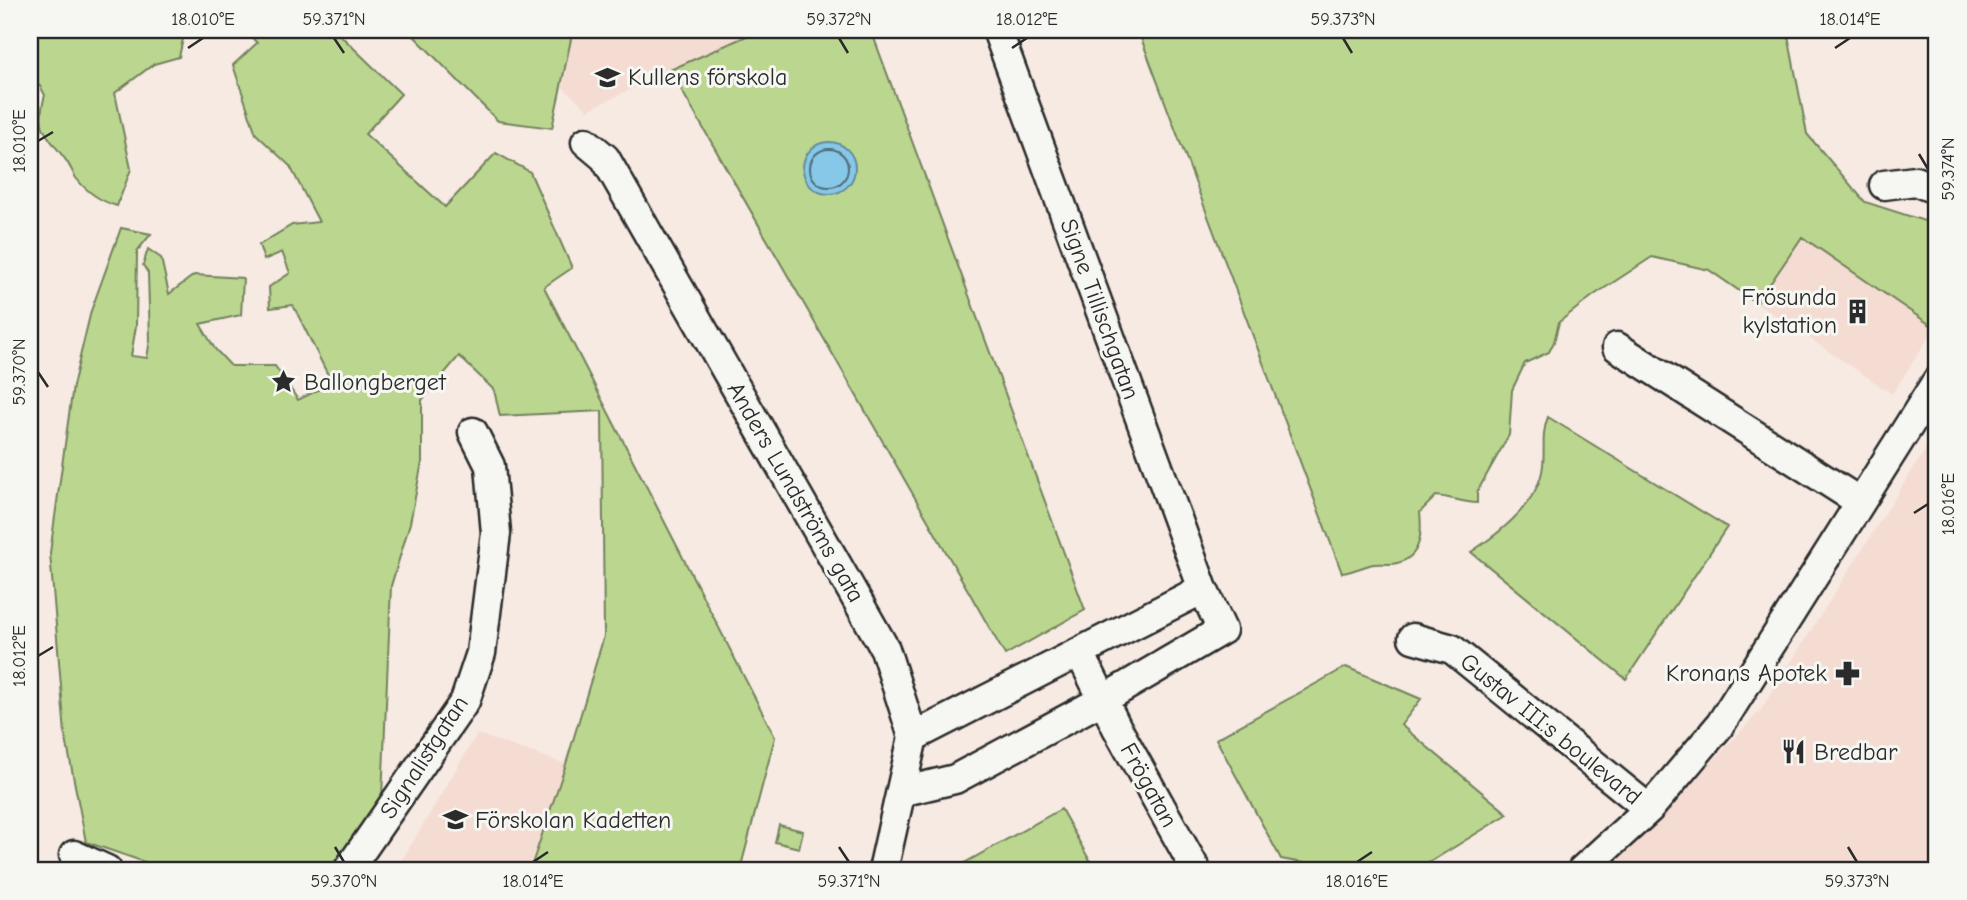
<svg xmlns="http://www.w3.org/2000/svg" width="1967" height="900" font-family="'Comic Neue',sans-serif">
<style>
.built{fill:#f5dcd2}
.green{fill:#bbd78f;stroke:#73815d;stroke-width:2}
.water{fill:#87c8e8;stroke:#62899c;stroke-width:2}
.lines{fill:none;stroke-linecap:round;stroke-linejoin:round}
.shore{stroke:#506a77;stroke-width:2}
.minor-casing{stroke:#2b2b2b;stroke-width:33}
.minor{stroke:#f6f6f2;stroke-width:28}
.ticks{fill:none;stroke:#2b2b2b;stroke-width:2.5}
.labels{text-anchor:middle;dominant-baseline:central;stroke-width:6;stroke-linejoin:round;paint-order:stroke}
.poi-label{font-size:24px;fill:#2b2b2b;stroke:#f6f6f2;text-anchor:start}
.street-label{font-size:24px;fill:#2b2b2b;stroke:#f6f6f2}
.neatline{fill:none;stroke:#2b2b2b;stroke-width:2.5}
.ticks-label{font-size:18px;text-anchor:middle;fill:#2b2b2b}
</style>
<rect width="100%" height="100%" fill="#f6eae3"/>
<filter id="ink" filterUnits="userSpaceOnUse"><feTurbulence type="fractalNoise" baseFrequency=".0143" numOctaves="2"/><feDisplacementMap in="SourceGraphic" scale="14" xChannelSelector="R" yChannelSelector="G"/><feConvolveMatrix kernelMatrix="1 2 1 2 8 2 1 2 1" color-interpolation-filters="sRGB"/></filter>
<g filter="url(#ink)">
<path class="built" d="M573 30H760L670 70 588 110 560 85Z
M1802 237 1935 328 1892 394 1757 303Z
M1937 431V870H1609L1760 711Z
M477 734 566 764 530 870H396Z"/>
<path class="green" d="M30 30H185L179 57 154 64 115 93 131 169 117 206C100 201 87 192 76 178 72 172 70 165 65 159 46 133 35 130 45 95L40 86 30 85Z
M245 30H335L401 94 365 134 445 207 496 153 530 172 572 268 544 287 775 737 740 870H530L566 764 604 636 602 411 500 416 494 390 459 356 422 400V462L410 523 391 586 382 798 349 850 329 870H168L86 842 65 734 50 553 73 386 91 311 121 228 151 234 137 251 136 326 131 356 147 358 150 340 148 273 143 265 148 249 161 258 169 294 194 275 243 278 241 315 200 324 215 349 231 366H275L298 400 332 383 293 305 270 308 269 287 290 273 282 252 264 260 259 245 292 225 319 222 290 166 256 134 233 65 257 43Z
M408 30H573L552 128 498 121Z
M760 30H871L1085 610 1005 655 670 70Z
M1138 30H1787L1807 134 1865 202 1937 225V324L1935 328 1802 237 1757 303 1709 270 1652 257 1594 295 1559 322 1554 342 1549 352 1525 363 1512 390 1509 435 1477 492V503C1463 503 1451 497 1436 496L1420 512C1422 532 1422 557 1397 563 1390 565 1382 563 1374 564 1363 566 1353 572 1342 573Z
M1548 417 1727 527 1626 679 1471 552C1500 533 1540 502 1543 465 1545 448 1541 434 1548 417Z
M1346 667 1421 699 1401 725 1508 814 1417 870H1342L1281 859 1216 739Z
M1061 809 1095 870H952Z
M779 825 803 831 799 848 775 842Z"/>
<path class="water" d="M803 168a26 26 0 1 1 52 0a26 26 0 1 1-52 0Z"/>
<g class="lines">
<path class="shore" d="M810 168a19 19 0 1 1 38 0a19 19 0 1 1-38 0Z"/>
<defs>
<path id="minor" d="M586 142 605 158 885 649 913 737 883 870
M1884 185 1915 181 1937 190
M1617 347 1860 502
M1413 638 1452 649 1649 809
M1080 653 1117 728 1196 870
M913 737 1203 589
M901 792 955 779 1104 699 1222 630 1203 589 997 30
M74 855 107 870
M348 870 465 701 481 653 496 533 490 466 473 432
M1582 870 1649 809 1720 725 1937 381"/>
</defs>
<use href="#minor" class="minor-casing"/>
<use href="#minor" class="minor"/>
</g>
</g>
<path class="ticks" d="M334 38 344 53M839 38 848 53M1343 38 1352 53M188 48 203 38M1012 48 1027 38M1835 48 1850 38M38 141 53 132M1919 154 1928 169M38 372 48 387M1914 513 1928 504M38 656 53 647M335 847 344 862M839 847 849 862M1848 847 1857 862M533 862 548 852M1357 862 1372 852"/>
<defs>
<symbol id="school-bare" viewBox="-9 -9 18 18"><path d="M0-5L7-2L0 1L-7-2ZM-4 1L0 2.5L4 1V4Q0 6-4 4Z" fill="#2b2b2b" stroke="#f6f6f2" stroke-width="2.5" paint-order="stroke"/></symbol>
<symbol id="building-bare" viewBox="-9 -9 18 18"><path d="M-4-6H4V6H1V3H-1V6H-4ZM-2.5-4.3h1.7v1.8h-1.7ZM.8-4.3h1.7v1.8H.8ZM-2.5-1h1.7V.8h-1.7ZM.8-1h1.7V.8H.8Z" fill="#2b2b2b" stroke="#f6f6f2" stroke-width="2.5" paint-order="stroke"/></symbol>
<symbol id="sight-bare" viewBox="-9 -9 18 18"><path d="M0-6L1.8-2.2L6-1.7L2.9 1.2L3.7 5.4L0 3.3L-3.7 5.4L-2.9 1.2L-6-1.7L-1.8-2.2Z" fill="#2b2b2b" stroke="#f6f6f2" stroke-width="2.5" paint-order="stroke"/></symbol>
<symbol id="pharmacy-bare" viewBox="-9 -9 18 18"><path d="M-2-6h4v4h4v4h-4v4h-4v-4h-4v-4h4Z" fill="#2b2b2b" stroke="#f6f6f2" stroke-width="2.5" paint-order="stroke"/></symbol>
<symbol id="restaurant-bare" viewBox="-9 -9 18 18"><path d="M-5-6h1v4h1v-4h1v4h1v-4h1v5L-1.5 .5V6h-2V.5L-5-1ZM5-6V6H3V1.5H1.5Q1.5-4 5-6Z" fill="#2b2b2b" stroke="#f6f6f2" stroke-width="2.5" paint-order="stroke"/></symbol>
</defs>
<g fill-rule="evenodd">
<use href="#school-bare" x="590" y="60" width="35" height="35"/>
<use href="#building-bare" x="1840" y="294" width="35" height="35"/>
<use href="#sight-bare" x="266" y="364" width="35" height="35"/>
<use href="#pharmacy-bare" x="1830" y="656" width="35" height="35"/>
<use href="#restaurant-bare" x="1776" y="734" width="35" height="35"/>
<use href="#school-bare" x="438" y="802" width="35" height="35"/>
</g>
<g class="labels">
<g class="poi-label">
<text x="628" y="77">Kullens förskola</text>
<text x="1837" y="297" text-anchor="end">Frösunda<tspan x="1837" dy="28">kylstation</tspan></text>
<text x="304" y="382">Ballongberget</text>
<text x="1827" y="673" text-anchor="end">Kronans Apotek</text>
<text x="1814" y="752">Bredbar</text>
<text x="475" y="820">Förskolan Kadetten</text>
</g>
<g class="street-label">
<text transform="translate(1100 309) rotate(70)">Signe Tillischgatan</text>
<text transform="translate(796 492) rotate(60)">Anders Lundströms gata</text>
<text transform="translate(1551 729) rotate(39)">Gustav III:s boulevard</text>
<text transform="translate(424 757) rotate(-57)">Signalistgatan</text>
<text transform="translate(1149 785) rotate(61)">Frögatan</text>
</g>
</g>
<rect width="1967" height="900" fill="none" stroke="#f6f6f2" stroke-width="77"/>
<rect x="38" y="38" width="1890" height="824" class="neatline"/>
<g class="ticks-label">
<text x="203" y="25">18.010°E</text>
<text x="334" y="25">59.371°N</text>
<text x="839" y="25">59.372°N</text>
<text x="1027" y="25">18.012°E</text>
<text x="1343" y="25">59.373°N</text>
<text x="1850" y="25">18.014°E</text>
<text transform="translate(19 141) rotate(-90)" y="6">18.010°E</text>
<text transform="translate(1948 169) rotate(-90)" y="6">59.374°N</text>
<text transform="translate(19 372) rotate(-90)" y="6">59.370°N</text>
<text transform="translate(1948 504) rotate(-90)" y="6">18.016°E</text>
<text transform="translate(19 656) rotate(-90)" y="6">18.012°E</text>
<text x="344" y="887">59.370°N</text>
<text x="533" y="887">18.014°E</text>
<text x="849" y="887">59.371°N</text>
<text x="1357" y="887">18.016°E</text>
<text x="1857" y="887">59.373°N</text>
</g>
</svg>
